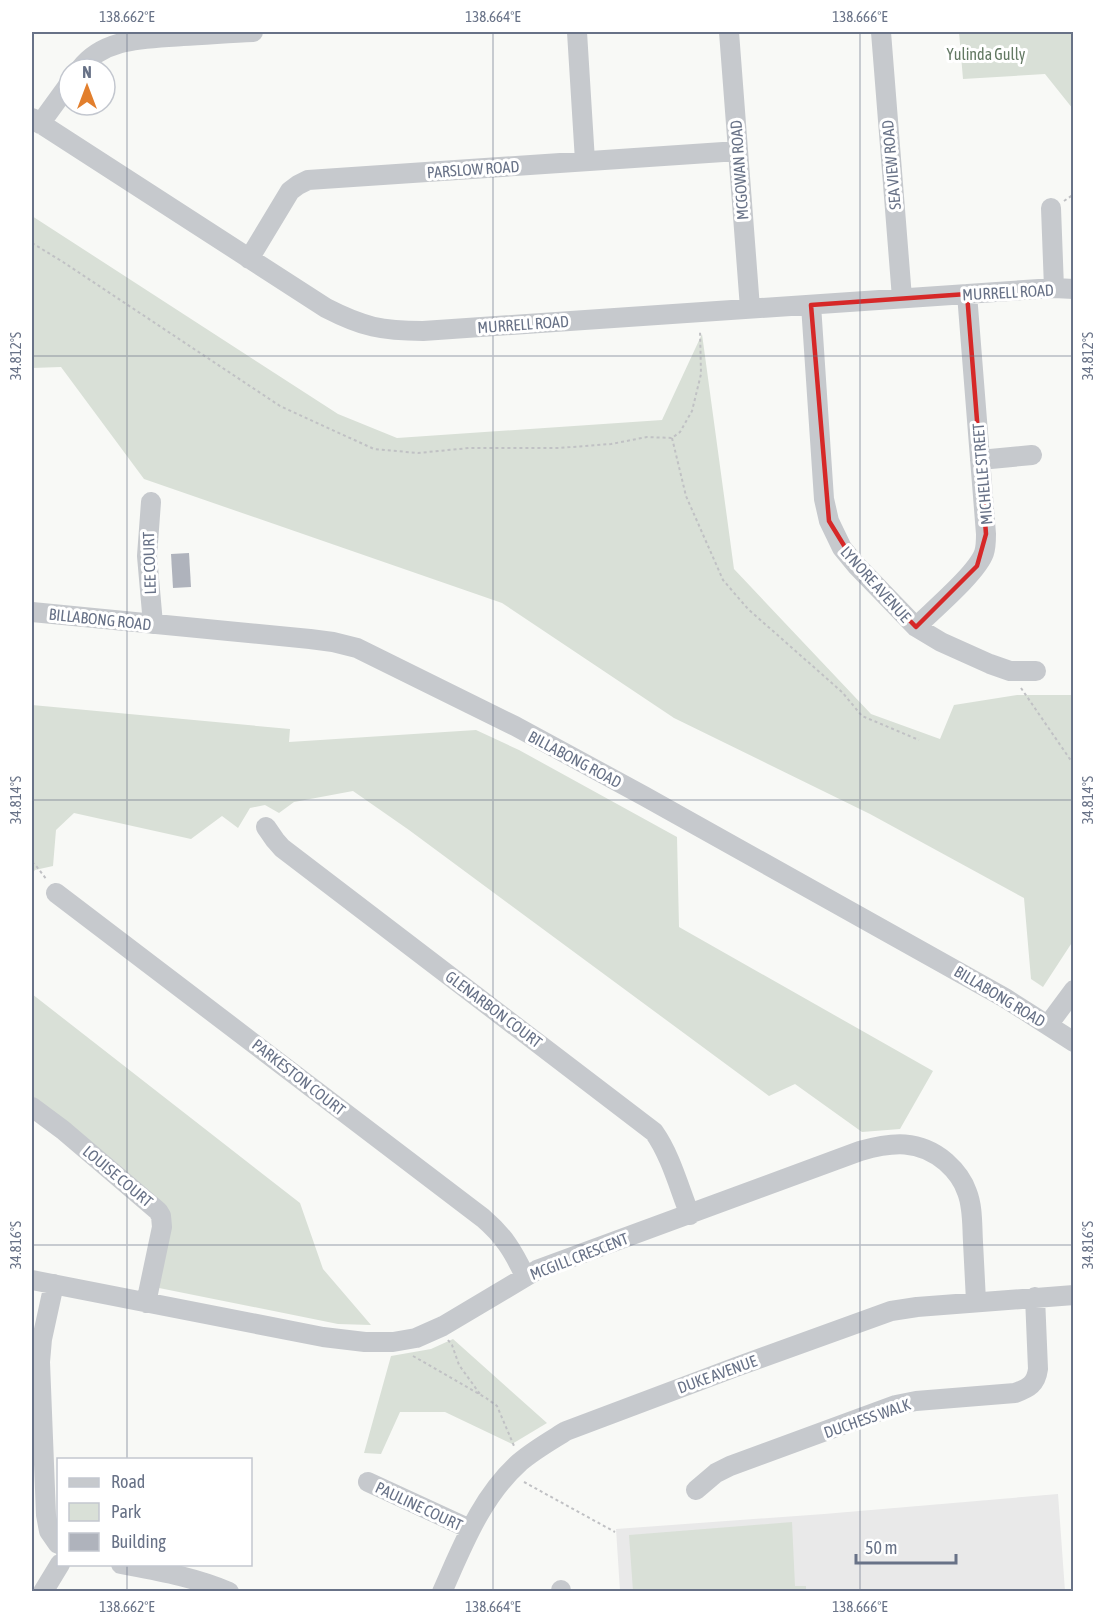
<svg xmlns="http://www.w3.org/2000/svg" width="1105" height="1623" font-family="'Asap Condensed',sans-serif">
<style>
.built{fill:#e9e9e9}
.green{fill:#d9e0d7}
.building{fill:#afb3bc}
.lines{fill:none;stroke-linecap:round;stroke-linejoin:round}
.path{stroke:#c0c1c4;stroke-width:2;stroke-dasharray:3 3;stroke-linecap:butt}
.minor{stroke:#c6c9cd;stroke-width:20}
.marked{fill:none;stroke:#d62828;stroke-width:4.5;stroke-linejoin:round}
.ticks{fill:none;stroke:#687287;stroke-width:1.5;stroke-opacity:0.45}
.labels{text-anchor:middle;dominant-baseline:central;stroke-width:6;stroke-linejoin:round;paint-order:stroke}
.park-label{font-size:16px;fill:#637963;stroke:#fff}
.street-label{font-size:16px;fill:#687287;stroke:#fff}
.neatline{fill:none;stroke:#687287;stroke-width:2}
.ticks-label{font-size:15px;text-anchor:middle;fill:#687287}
</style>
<rect width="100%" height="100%" fill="#f8f9f6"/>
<path class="built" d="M1058 1494 1065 1591H620L616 1529 824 1514Z"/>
<path class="green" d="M959 32H1073V109L1045 74 963 79Z
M32 216 338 414 397 438 662 420 702 334 734 569 871 714 940 739 954 705 1017 695H1073V941L1043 987 1031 979 1024 898 870 814 674 718 502 603 144 479 61 367 32 368Z
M32 705 290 729 289 742 476 730 519 750 677 837 679 927 933 1071 900 1129 862 1132 795 1084 769 1096 409 830 353 791 294 802 279 813 265 805 250 808 238 828 222 816 191 839 74 813 56 830 53 866 35 870 32 874Z
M32 994 300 1203 323 1269 371 1325 338 1324 159 1288 164 1208 32 1096Z
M453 1339 547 1423 512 1444 445 1412H400L381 1454 364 1453 391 1356 431 1349Z
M792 1522 795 1586H806V1591H633L629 1535Z"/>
<path class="building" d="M189 553 191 587 173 588 171 554Z"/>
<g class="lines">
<path class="path" d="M1064 201 1074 194
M32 243 63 262 280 406 374 449 418 453 469 448H559L611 444 647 437 672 438 680 432 692 411 701 374 700 330
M672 438 686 496 723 580 748 609 842 692 862 716 919 740
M1021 688 1074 765
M32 862 37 867 47 880
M448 1340 452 1345 459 1365 480 1394
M413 1356 486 1398 497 1406 514 1446
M524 1482 615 1532"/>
<path class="minor" d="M577 32 585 161
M729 32 750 308
M881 32 902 298
M80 69C104 37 147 39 183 36 206 35 229 33 253 32
M32 118 326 308C363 327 382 331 423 331L1054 288 1074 289
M40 124 69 84
M1051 208 1054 288
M249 259 290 191 298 185 308 180 738 151
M811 305 824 499 829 521 842 548 856 565 916 627 941 642 990 664 1010 671H1036
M980 460 1032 455
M151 502 147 556 153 624
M32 612 310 639 333 642 357 648 515 726 644 796 1005 998 1074 1042
M916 627C933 610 977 573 984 553 986 547 986 540 986 534L967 294
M266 827 275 840 282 848 654 1132C671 1156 679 1188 690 1215
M56 893 483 1218C504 1236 513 1251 525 1276
M1048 1025 1074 990
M32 1107 63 1130 158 1211 161 1216 162 1227 146 1303
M32 1280 323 1337 365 1342H393L416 1338 443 1326 537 1270 860 1151C892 1142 919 1139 946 1162 955 1170 963 1180 967 1192 973 1207 972 1225 973 1242 974 1262 975 1282 976 1301
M54 1284 42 1339 40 1362 46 1515 49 1531 58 1544
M368 1482 470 1529
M696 1490 716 1473 730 1466 896 1405 916 1401 1015 1393C1029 1388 1036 1384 1038 1369L1035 1297
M121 1564C158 1571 194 1577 229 1592
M561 1590V1592
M43 1592 60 1564
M442 1592C463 1545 481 1497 520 1462 534 1450 550 1441 566 1431L736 1367 891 1311 917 1307 1074 1295"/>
</g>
<path class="marked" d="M967 294 986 534 977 566 916 627 856 565 829 521 811 305Z"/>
<path class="ticks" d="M127 32V1460M493 32V1592M860 32V1592M32 356H1074M32 800H1074M32 1245H1074M127 1564V1592"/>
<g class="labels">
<g class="park-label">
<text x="986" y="54">Yulinda Gully</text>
</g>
<g class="street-label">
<text transform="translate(891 165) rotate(-95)">SEA VIEW ROAD</text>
<text transform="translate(473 169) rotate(-4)">PARSLOW ROAD</text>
<text transform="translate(739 170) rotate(-94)">MCGOWAN ROAD</text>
<text transform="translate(1008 292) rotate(-3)">MURRELL ROAD</text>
<text transform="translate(523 324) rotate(-4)">MURRELL ROAD</text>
<text transform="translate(982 474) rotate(-95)">MICHELLE STREET</text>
<text transform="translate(149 563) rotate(-92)">LEE COURT</text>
<text transform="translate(876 584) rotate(48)">LYNORE AVENUE</text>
<text transform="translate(100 619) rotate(6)">BILLABONG ROAD</text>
<text transform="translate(575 759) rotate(28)">BILLABONG ROAD</text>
<text transform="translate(1000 996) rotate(31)">BILLABONG ROAD</text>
<text transform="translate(494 1009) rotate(37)">GLENARBON COURT</text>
<text transform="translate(299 1077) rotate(38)">PARKESTON COURT</text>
<text transform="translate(118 1176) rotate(40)">LOUISE COURT</text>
<text transform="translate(579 1256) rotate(-21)">MCGILL CRESCENT</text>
<text transform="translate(717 1374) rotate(-20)">DUKE AVENUE</text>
<text transform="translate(867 1418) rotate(-19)">DUCHESS WALK</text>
<text transform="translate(419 1506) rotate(25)">PAULINE COURT</text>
</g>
</g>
<rect width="1105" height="1623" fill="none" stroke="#ffffff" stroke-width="66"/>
<rect x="57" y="1458" width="195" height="108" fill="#ffffff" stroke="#c3c7cf" stroke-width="1.5"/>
<rect x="69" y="1478" width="30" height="9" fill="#c6c9cd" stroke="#c3c7cf" stroke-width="1.5"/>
<text x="111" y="1488" font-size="18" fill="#687287">Road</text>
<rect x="69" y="1503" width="30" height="18" fill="#d9e0d7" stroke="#c3c7cf" stroke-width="1.5"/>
<text x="111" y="1518" font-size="18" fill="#687287">Park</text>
<rect x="69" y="1533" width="30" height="18" fill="#afb3bc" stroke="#c3c7cf" stroke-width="1.5"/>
<text x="111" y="1548" font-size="18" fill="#687287">Building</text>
<g transform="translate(87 87)"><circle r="28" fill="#ffffff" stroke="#c3c7cf" stroke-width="1.5"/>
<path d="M0-4.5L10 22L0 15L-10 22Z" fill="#e27f2d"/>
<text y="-9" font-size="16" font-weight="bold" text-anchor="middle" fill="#687287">N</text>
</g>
<path d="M856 1554v9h100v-9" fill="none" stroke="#687287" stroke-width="3"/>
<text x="865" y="1554" font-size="18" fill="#687287" stroke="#ffffff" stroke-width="4.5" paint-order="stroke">50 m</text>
<rect x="33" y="33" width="1039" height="1557" class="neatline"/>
<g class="ticks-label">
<text x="127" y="22">138.662°E</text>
<text x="493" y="22">138.664°E</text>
<text x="860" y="22">138.666°E</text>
<text transform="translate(16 356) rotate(-90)" y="5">34.812°S</text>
<text transform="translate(1088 356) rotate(-90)" y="5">34.812°S</text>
<text transform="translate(16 800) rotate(-90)" y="5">34.814°S</text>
<text transform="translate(1088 800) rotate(-90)" y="5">34.814°S</text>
<text transform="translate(16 1245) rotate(-90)" y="5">34.816°S</text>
<text transform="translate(1088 1245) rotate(-90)" y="5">34.816°S</text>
<text x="127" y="1612">138.662°E</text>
<text x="493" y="1612">138.664°E</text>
<text x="860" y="1612">138.666°E</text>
</g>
</svg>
